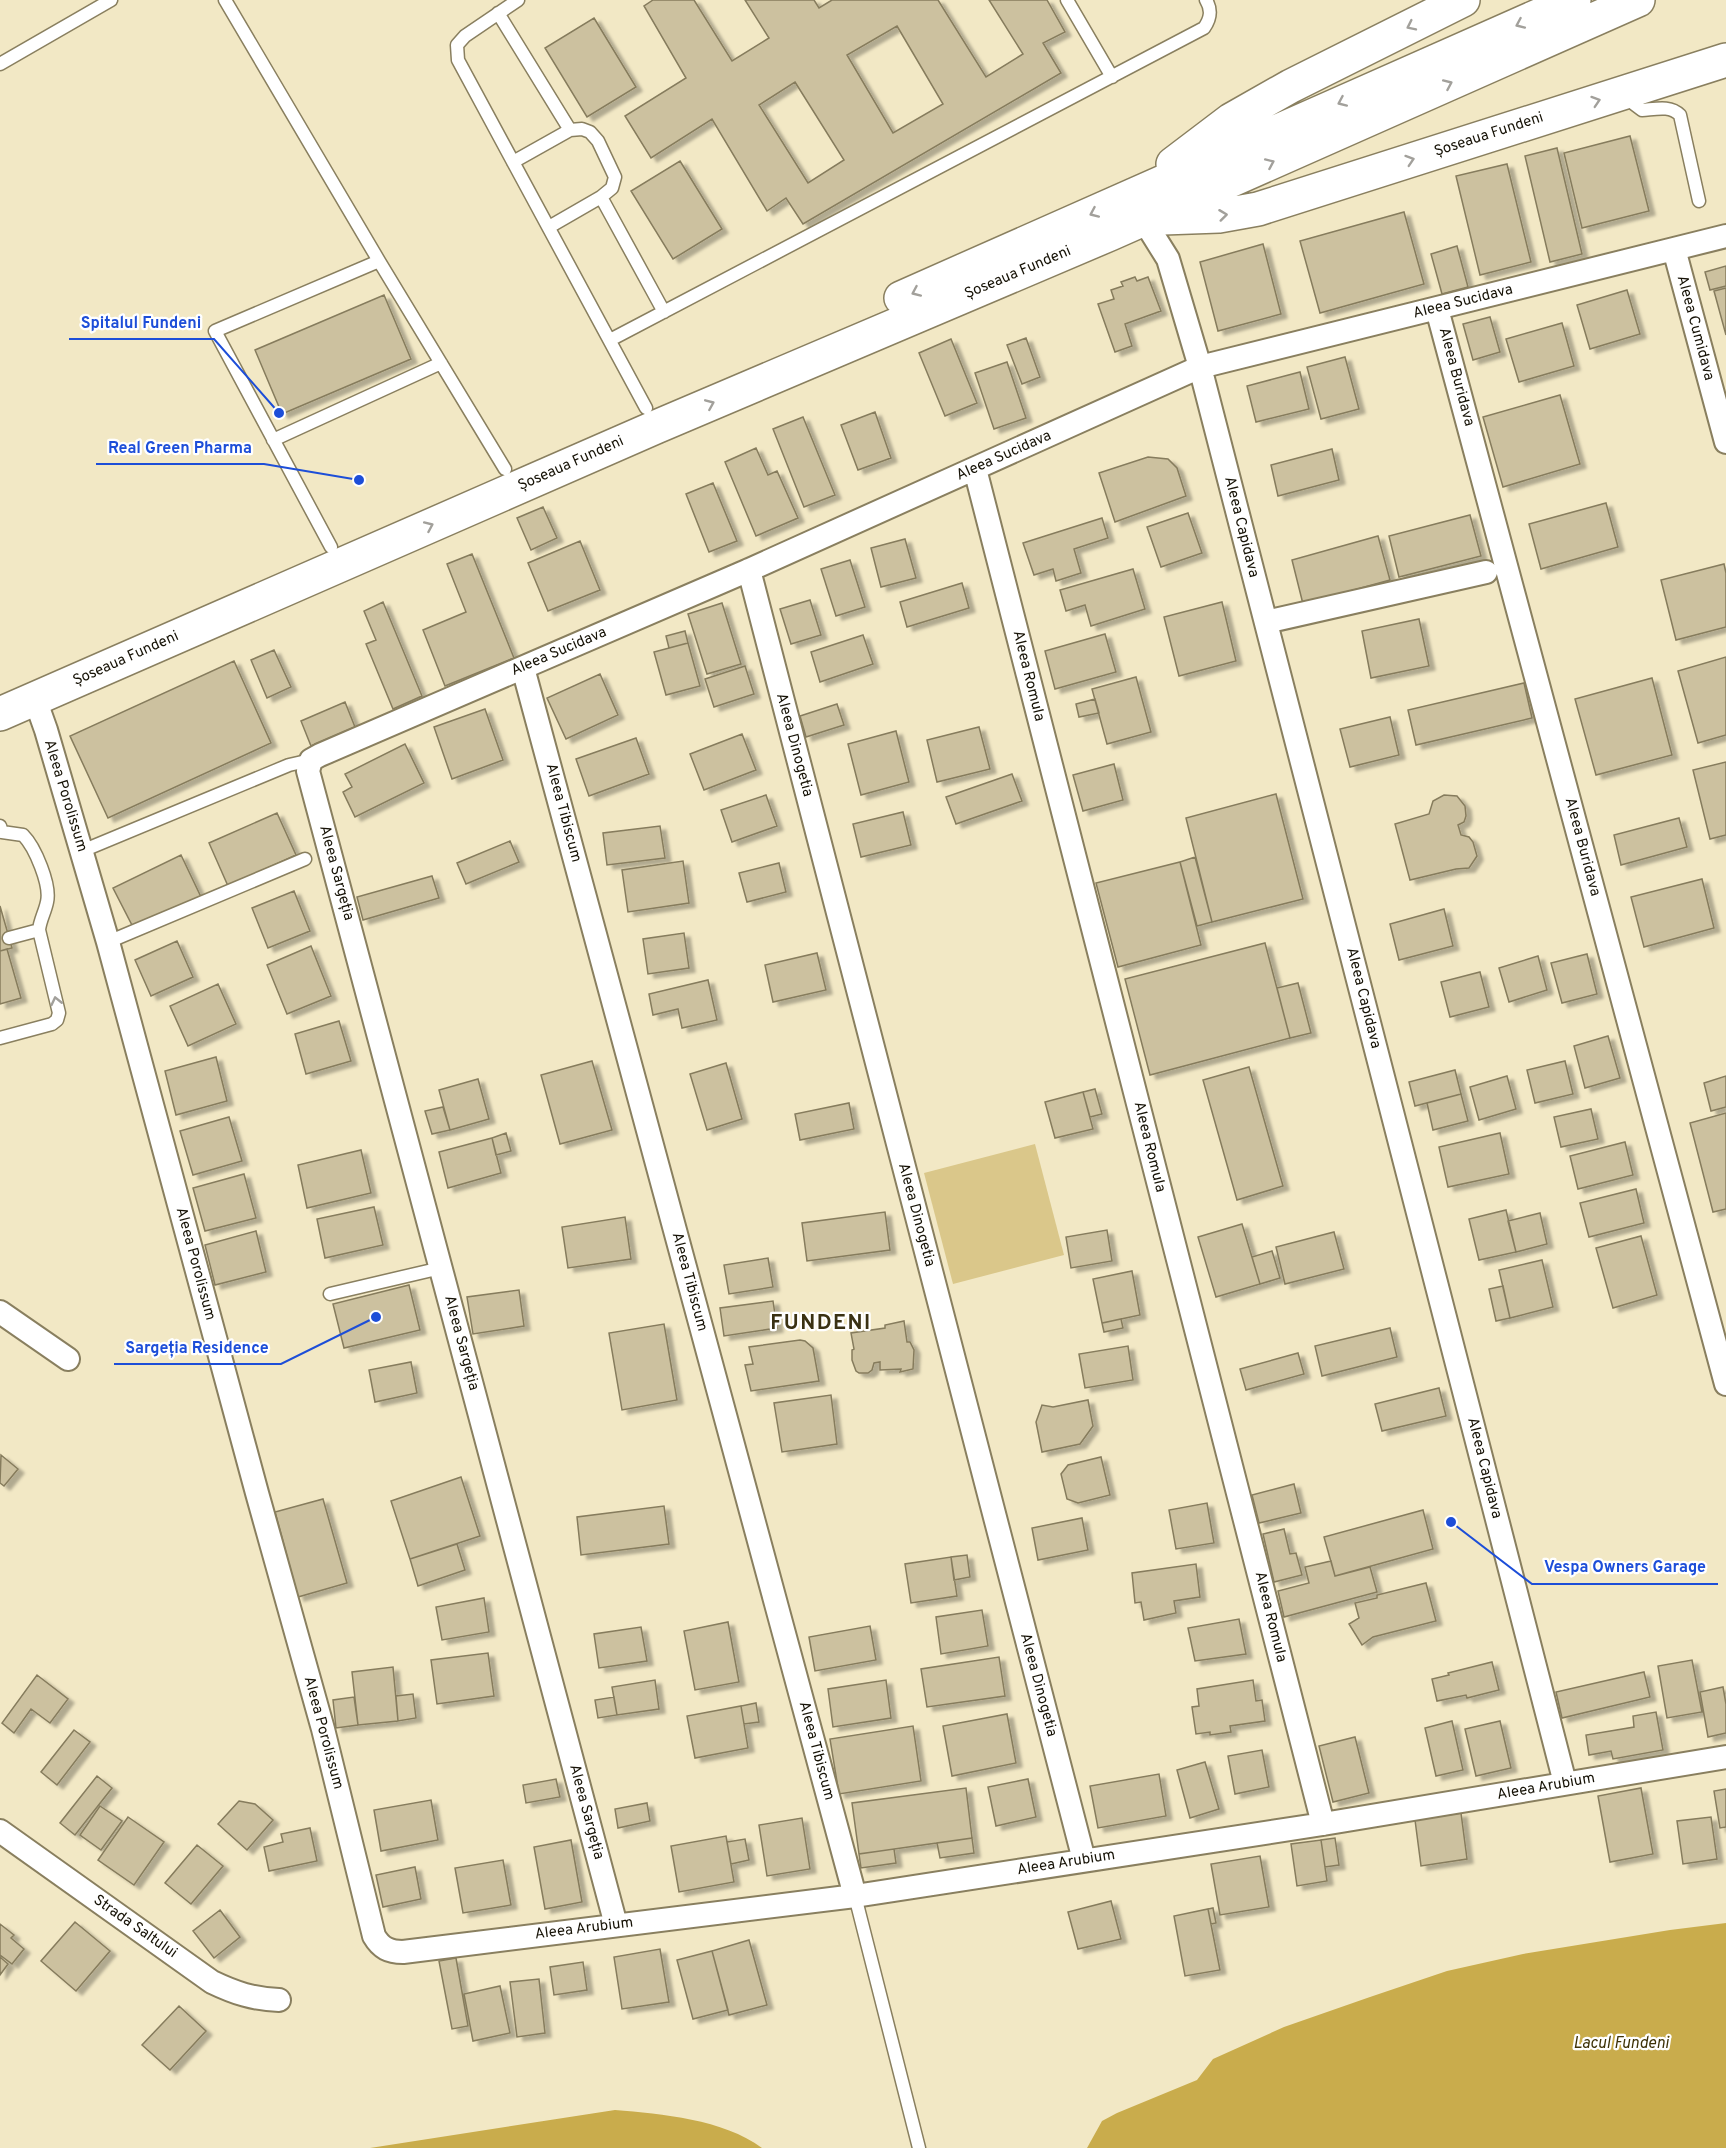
<svg xmlns="http://www.w3.org/2000/svg" width="1726" height="2148" font-family="Overpass,sans-serif">
<style>
.green{fill:#dac78a}
.water{fill:#c9ac4c}
.building{fill:#ccc19f;stroke:#867c5d;stroke-width:1.5;fill-rule:evenodd;filter:url(#shadow)}
.lines{fill:none;stroke-linecap:round;stroke-linejoin:round}
.lane-casing{stroke:#897f5f;stroke-width:15}
.street-casing{stroke:#897f5f;stroke-width:26}
.secondary-casing{stroke:#897f5f;stroke-width:36}
.lane{stroke:#fff;stroke-width:12}
.street{stroke:#fff;stroke-width:22}
.secondary{stroke:#fff;stroke-width:33}
.oneway{stroke:#a2a09b}
.labels{text-anchor:middle;dominant-baseline:central;stroke-width:4.5;stroke-linejoin:round;paint-order:stroke}
.street-label{font-size:15px;fill:#161206;stroke:#fff}
.water-label{font-size:16px;font-style:italic;fill:#3e3207;stroke:#fff}
.district-label{font-size:21px;font-weight:bold;letter-spacing:1.5px;fill:#3a3113;stroke:#fff}
.leader{fill:none;stroke:#1d4ed8;stroke-width:2}
.callout-dot{fill:#1d4ed8;stroke:#fff;stroke-width:2}
.callout-label{font-size:16px;text-anchor:middle;font-weight:bold;fill:#1d4ed8;stroke:#fff;stroke-width:4.5;stroke-linejoin:round;paint-order:stroke}
</style>
<defs>
<filter id="shadow"><feDropShadow dx="6" dy="4" stdDeviation="1.5" flood-color="#0004"/></filter>
</defs>
<rect width="100%" height="100%" fill="#f2e8c5"/>
<path class="green" d="M1035 1144 1064 1255 953 1284 924 1173Z"/>
<path class="water" d="M1726 1923V2148H1087L1102 2121 1117 2113 1197 2080 1213 2059 1284 2027 1370 1997 1447 1971 1523 1954 1670 1930Z
M615 2110C662 2114 723 2119 762 2148H370Z"/>
<path class="building" d="M653 0H694L732 61 769 38 745 0H814L819 8 832 0H938L986 77 1023 54 989 0H1047L1065 32 1043 43 1061 73 803 224 786 198 767 211 712 119 651 158 625 116 686 78 644 6ZM897 26 943 104 893 133 847 55ZM795 82 844 160 808 183 759 105Z
M594 18 636 87 587 117 545 48Z
M1630 136 1649 211 1582 228 1564 153Z
M1557 148 1582 254 1550 262 1525 156Z
M680 161 722 229 673 259 631 191Z
M1507 164 1531 262 1480 275 1456 176Z
M1404 212 1424 284 1320 313 1300 241Z
M1263 244 1281 314 1218 331 1200 262Z
M1457 246 1468 287 1442 294 1431 254Z
M1726 266V286L1710 290 1705 272Z
M1135 277 1137 281 1148 277 1161 311 1125 324 1132 346 1115 352 1098 304 1114 299 1111 290 1123 286 1121 282Z
M1726 288V335L1714 291Z
M1627 290 1640 334 1590 349 1577 305Z
M384 295 411 359 282 414 255 350Z
M1490 317 1500 352 1473 360 1463 324Z
M1562 323 1574 366 1519 382 1506 339Z
M1026 338 1040 377 1022 384 1007 345Z
M951 339 977 403 945 416 919 353Z
M1345 357 1359 409 1321 419 1307 367Z
M1007 362 1026 418 994 429 975 373Z
M1300 372 1309 409 1256 422 1247 386Z
M1560 395 1580 464 1503 487 1483 417Z
M875 412 891 458 858 470 841 425Z
M803 417 835 495 804 507 773 429Z
M756 448 768 475 777 471 798 518 756 536 725 462Z
M1332 449 1339 480 1278 496 1271 465Z
M1148 457 1168 459 1177 468 1186 496 1115 522 1099 473Z
M713 483 737 541 709 552 686 494Z
M1606 503 1618 547 1541 569 1529 524Z
M543 507 557 538 531 550 517 518Z
M1188 513 1202 553 1161 567 1147 527Z
M1470 515 1481 556 1399 577 1389 536Z
M1102 518 1108 538 1074 549 1081 573 1056 581 1053 569 1034 575 1023 543Z
M1378 536 1390 580 1303 604 1292 560Z
M905 539 916 578 881 587 871 548Z
M580 541 600 590 548 611 528 563Z
M472 554 514 658 445 686 423 630 466 612 447 564Z
M850 560 865 607 836 616 821 569Z
M1724 564 1726 573V627L1676 640 1661 580Z
M1133 569 1145 609 1091 626 1085 605 1066 611 1060 590Z
M962 583 969 608 907 627 900 602Z
M810 600 821 635 791 644 780 609Z
M383 602 422 696 393 709 366 644 376 640 364 611Z
M1222 602 1236 661 1179 676 1164 617Z
M722 603 741 664 707 674 688 614Z
M1419 619 1429 666 1371 678 1362 631Z
M685 631 688 643 669 648 666 636Z
M1105 634 1116 672 1055 689 1045 651Z
M863 635 873 664 820 682 811 652Z
M688 643 700 686 666 695 654 652Z
M274 650 291 687 267 698 251 660Z
M1726 657V735L1698 743 1678 671Z
M234 661 271 743 108 818 70 736Z
M745 666 754 694 714 707 705 679Z
M600 674 618 715 566 739 547 698Z
M1136 677 1151 732 1107 744 1092 689Z
M1652 678 1672 755 1596 775 1575 699Z
M1524 683 1532 718 1416 745 1408 710Z
M1095 699 1099 713 1079 717 1076 704Z
M345 702 355 727 311 746 301 721Z
M837 704 844 725 806 737 800 716Z
M485 709 503 760 452 779 434 727Z
M1390 717 1399 755 1350 767 1340 729Z
M979 727 990 769 937 782 927 740Z
M896 731 909 782 861 795 848 744Z
M742 734 756 770 704 790 690 754Z
M636 738 649 774 589 796 576 759Z
M405 744 424 783 355 817 343 792 352 787 345 774Z
M1726 762V835L1710 839 1693 770Z
M1114 764 1123 800 1083 811 1073 775Z
M1012 774 1022 801 956 824 946 797Z
M1276 794 1303 899 1212 922 1186 818Z
M766 795 777 826 732 842 721 810Z
M1444 795 1457 796 1465 806 1466 816 1464 822 1458 825 1461 835 1469 837 1473 842 1477 856 1469 868 1456 869 1410 880 1395 824 1429 814 1433 801Z
M903 812 911 845 861 857 853 824Z
M277 813 296 855 228 886 209 843Z
M1679 818 1687 847 1621 865 1614 835Z
M660 826 665 858 607 865 603 833Z
M510 841 519 862 466 884 457 863Z
M181 855 201 897 134 929 113 888Z
M1195 857 1212 922 1197 926 1180 862Z
M683 861 689 903 628 912 622 870Z
M1180 862 1201 945 1118 967 1096 883Z
M779 863 786 892 747 902 739 873Z
M432 876 439 898 363 920 357 897Z
M1702 879 1714 928 1644 947 1631 897Z
M294 891 310 931 268 948 252 908Z
M0 906 12 948 0 951Z
M1444 909 1453 946 1399 960 1390 924Z
M684 933 689 968 648 974 643 939Z
M177 941 193 977 151 996 135 960Z
M1265 943 1290 1038 1150 1075 1125 979Z
M311 946 331 996 287 1014 267 965Z
M7 949 21 998 0 1004V951Z
M817 953 826 990 773 1002 765 965Z
M1587 954 1597 994 1562 1003 1551 963Z
M1538 956 1547 990 1509 1002 1499 968Z
M1480 972 1489 1007 1450 1017 1441 982Z
M708 980 717 1020 682 1028 678 1009 653 1015 649 994Z
M1298 983 1311 1033 1290 1038 1277 988Z
M218 984 236 1024 188 1046 170 1006Z
M339 1021 351 1061 306 1074 295 1034Z
M1608 1036 1620 1078 1585 1088 1574 1046Z
M216 1057 227 1101 176 1115 165 1071Z
M592 1061 612 1130 560 1144 541 1075Z
M1565 1061 1573 1094 1535 1103 1527 1070Z
M726 1063 742 1119 707 1130 690 1074Z
M1249 1067 1283 1186 1237 1200 1203 1080Z
M1455 1070 1461 1094 1415 1106 1409 1082Z
M1507 1076 1516 1109 1479 1120 1470 1087Z
M1726 1076V1107L1711 1111 1704 1083Z
M478 1079 489 1119 450 1130 439 1090Z
M1095 1089 1102 1114 1090 1117 1083 1092Z
M1083 1092 1093 1129 1055 1138 1045 1102Z
M1461 1094 1468 1121 1433 1130 1427 1103Z
M849 1103 854 1129 800 1140 795 1114Z
M443 1107 450 1130 432 1134 425 1111Z
M1591 1109 1598 1139 1561 1147 1554 1117Z
M1726 1113V1209L1713 1212 1690 1123Z
M229 1117 242 1161 193 1175 180 1131Z
M506 1133 511 1151 496 1155 492 1138Z
M1500 1133 1509 1174 1448 1187 1439 1147Z
M492 1138 501 1173 448 1188 439 1152Z
M1625 1142 1633 1175 1578 1189 1570 1156Z
M361 1150 371 1193 307 1208 298 1165Z
M244 1174 256 1218 205 1231 193 1188Z
M1636 1189 1644 1223 1589 1237 1580 1203Z
M374 1207 383 1245 325 1258 317 1219Z
M1506 1210 1516 1252 1479 1260 1469 1219Z
M885 1212 890 1250 807 1261 802 1223Z
M1540 1213 1547 1244 1516 1252 1508 1221Z
M625 1217 631 1259 568 1268 562 1227Z
M1242 1224 1260 1284 1216 1297 1198 1237Z
M1107 1230 1112 1261 1071 1268 1066 1237Z
M256 1231 266 1272 215 1285 205 1245Z
M1334 1232 1344 1269 1285 1284 1276 1247Z
M1641 1236 1657 1295 1613 1308 1596 1248Z
M1272 1251 1280 1278 1260 1284 1252 1257Z
M768 1258 773 1287 729 1294 724 1265Z
M1542 1260 1553 1307 1510 1318 1499 1270Z
M1132 1271 1140 1315 1102 1323 1093 1279Z
M409 1285 420 1330 344 1348 333 1304Z
M1503 1286 1510 1318 1496 1321 1489 1289Z
M519 1290 524 1326 473 1334 467 1297Z
M773 1301 777 1328 724 1336 720 1308Z
M1121 1319 1123 1328 1104 1332 1102 1323Z
M904 1321 907 1342H910L914 1350 913 1369 900 1372 901 1369 880 1370V1362L874 1363 872 1370 868 1373H859L856 1371 852 1360V1350L854 1349 851 1333 885 1328V1325Z
M664 1324 677 1400 622 1410 609 1333Z
M1390 1328 1397 1357 1322 1376 1315 1346Z
M800 1340 805 1341 813 1348 819 1381 751 1391 745 1365 753 1364 749 1347Z
M1128 1346 1133 1380 1085 1388 1079 1354Z
M1298 1353 1304 1374 1246 1390 1240 1369Z
M411 1362 417 1393 375 1402 369 1370Z
M1439 1388 1446 1416 1382 1431 1375 1404Z
M831 1395 837 1444 782 1452 774 1403Z
M1088 1400 1093 1426 1080 1444 1042 1452 1036 1422 1042 1405 1053 1407Z
M1 1455 18 1469 4 1486 0 1483Z
M1101 1457 1110 1495 1078 1503 1067 1499 1061 1474 1068 1465Z
M461 1477 480 1536 410 1559 391 1501Z
M1294 1484 1301 1513 1259 1523 1252 1495Z
M323 1499 347 1583 298 1597 275 1512Z
M1207 1503 1214 1543 1176 1549 1169 1510Z
M664 1506 669 1544 581 1555 577 1517Z
M1423 1510 1433 1549 1335 1576 1324 1537Z
M1082 1518 1088 1550 1038 1560 1032 1528Z
M1284 1529 1290 1554 1296 1553 1302 1575 1274 1582 1263 1534Z
M457 1544 465 1570 418 1586 410 1559Z
M967 1555 970 1577 954 1580 951 1557Z
M951 1557 957 1596 911 1603 905 1564Z
M1331 1561 1335 1576 1370 1567 1377 1592 1284 1617 1278 1591 1309 1583 1305 1567Z
M1196 1564 1200 1597 1174 1601 1176 1613 1144 1620 1141 1602 1135 1603 1132 1573Z
M1426 1583 1436 1621 1373 1637 1362 1645 1349 1624 1359 1618 1355 1603 1377 1598V1595Z
M484 1598 489 1632 442 1640 436 1607Z
M982 1610 988 1646 941 1654 936 1617Z
M1239 1619 1246 1654 1195 1661 1188 1628Z
M728 1622 739 1682 695 1690 684 1631Z
M870 1626 876 1660 815 1671 809 1637Z
M641 1627 647 1661 599 1668 594 1634Z
M488 1653 494 1696 437 1704 431 1660Z
M999 1657 1005 1696 927 1707 921 1669Z
M1692 1660 1702 1712 1667 1718 1658 1666Z
M1492 1662 1499 1690 1467 1698 1466 1695 1437 1701 1432 1679 1449 1675 1448 1673Z
M393 1667 398 1721 358 1725 352 1672Z
M1644 1672 1650 1697 1562 1718 1556 1692Z
M37 1675 68 1699 50 1723 31 1709 14 1733 2 1723Z
M655 1680 659 1709 617 1715 612 1687Z
M886 1680 891 1718 833 1727 828 1689Z
M1253 1680 1256 1701 1262 1700 1265 1721 1230 1726 1231 1732 1210 1735V1732L1196 1734 1192 1707 1199 1706 1197 1689Z
M1723 1687 1726 1704V1733L1708 1737 1700 1692Z
M413 1694 416 1718 398 1721 396 1696Z
M354 1697 358 1725 336 1728 333 1700Z
M614 1697 617 1715 598 1718 595 1700Z
M756 1703 759 1722 744 1724 741 1706Z
M741 1706 748 1748 695 1758 687 1716Z
M1656 1712 1663 1750 1613 1759 1611 1751 1589 1755 1586 1735 1634 1727 1633 1716Z
M1007 1714 1016 1763 952 1776 943 1726Z
M1452 1721 1463 1770 1436 1776 1425 1728Z
M1500 1721 1511 1768 1476 1776 1465 1729Z
M913 1726 921 1781 839 1794 830 1739Z
M74 1730 90 1742 57 1785 41 1772Z
M1355 1737 1369 1793 1333 1802 1319 1746Z
M1262 1750 1269 1787 1235 1794 1228 1756Z
M1205 1762 1219 1809 1190 1818 1177 1770Z
M1159 1774 1166 1816 1098 1828 1090 1786Z
M97 1776 112 1788 75 1835 60 1823Z
M556 1779 560 1797 526 1803 523 1785Z
M1028 1779 1036 1817 996 1826 988 1787Z
M966 1788 972 1838 859 1854 852 1803Z
M1641 1788 1653 1854 1610 1862 1598 1796Z
M1726 1789V1827L1720 1828 1714 1791Z
M431 1800 438 1840 381 1851 374 1810Z
M239 1801 255 1804 273 1820 247 1850 218 1824Z
M647 1803 650 1821 618 1828 615 1809Z
M100 1806 122 1821 101 1850 80 1835Z
M1461 1813 1467 1859 1421 1866 1415 1820Z
M128 1817 164 1842 134 1885 98 1860Z
M1711 1817 1717 1859 1683 1864 1677 1821Z
M802 1818 810 1869 767 1876 759 1825Z
M310 1828 317 1861 269 1871 264 1847 283 1842 281 1834Z
M726 1836 734 1882 679 1892 671 1846Z
M972 1838 974 1853 940 1858 937 1843Z
M1335 1838 1339 1865 1325 1867 1321 1840Z
M745 1839 749 1860 731 1864 727 1842Z
M571 1840 582 1902 545 1909 534 1847Z
M1321 1840 1327 1881 1297 1886 1291 1844Z
M197 1845 223 1866 191 1904 165 1883Z
M894 1849 896 1863 861 1868 859 1854Z
M1260 1856 1269 1907 1220 1915 1211 1864Z
M503 1860 511 1905 463 1913 455 1868Z
M415 1867 421 1899 383 1907 376 1875Z
M1111 1901 1121 1939 1078 1949 1068 1912Z
M1213 1908 1216 1923 1211 1924 1208 1909Z
M1208 1909 1220 1970 1185 1976 1174 1916Z
M220 1910 240 1937 214 1958 193 1931Z
M75 1922 110 1951 76 1991 41 1961Z
M0 1924 14 1935 11 1938 24 1949 12 1964 0 1955Z
M749 1940 767 2005 729 2015 712 1951Z
M660 1949 669 2002 622 2009 614 1957Z
M712 1951 728 2010 693 2019 677 1960Z
M0 1957 8 1964 0 1975Z
M456 1958 468 2026 452 2029 439 1961Z
M583 1962 587 1990 554 1995 550 1967Z
M539 1979 545 2033 517 2037 510 1982Z
M500 1986 510 2033 473 2041 464 1994Z
M179 2006 206 2031 170 2070 142 2045Z"/>
<g class="lines">
<defs>
<path id="lane" d="M225 0 379 261 505 469
M518 0 465 36 457 45 458 60 646 408
M1067 0 1112 77
M498 13 570 130
M0 64 111 0
M1630 92 1634 104 1642 110C1656 109 1670 105 1680 115L1699 201
M513 162 570 130 582 129 590 132 598 141 615 177 612 188 601 197 549 227
M601 197 664 312
M610 340 1204 28C1211 18 1212 10 1206 0
M273 440 441 363
M331 547 215 331 379 261
M0 826 2 832 23 835C35 847 51 885 47 902 45 912 40 920 39 930L59 1013 57 1020 52 1024 0 1038
M82 851 289 765 311 760
M9 938 39 930
M108 942 305 859
M330 1294 441 1268
M855 1896 919 2148"/>
<path id="street" d="M1143 219 1168 259 1200 367 1565 1783
M1674 249 1726 442
M1437 309 1726 1384
M975 469 1323 1824
M749 570 1084 1860
M1266 622 1486 572
M523 668 855 1896
M35 699 46 730 108 942 257 1493 323 1729 374 1936C381 1948 389 1952 403 1952L855 1896 1323 1824 1726 1757
M0 1312 68 1359
M0 1831 212 1982C235 1993 253 1999 279 2000
M616 1925 308 771 311 760 320 755 749 570 1200 367 1726 236"/>
<path id="secondary" d="M1173 164 1231 120 1291 86 1463 0
M1163 218 1219 216 1258 209 1726 60
M901 298 1574 0
M0 714 656 427 1110 234 1638 0"/>
</defs>
<use href="#lane" class="lane-casing"/>
<use href="#street" class="street-casing"/>
<use href="#secondary" class="secondary-casing"/>
<use href="#lane" class="lane"/>
<use href="#street" class="street"/>
<use href="#secondary" class="secondary"/>
</g>
<defs><path id="oneway-chevron" d="M-2-3.5L2.5 0L-2 3.5" fill="none" stroke-width="1.6" stroke-linecap="round" stroke-linejoin="round" transform="scale(1.5)"/></defs>
<g class="oneway">
<use href="#oneway-chevron" transform="translate(1520 24) rotate(156)"/>
<use href="#oneway-chevron" transform="translate(1411 26) rotate(154)"/>
<use href="#oneway-chevron" transform="translate(1448 84) rotate(-24)"/>
<use href="#oneway-chevron" transform="translate(1596 101) rotate(-18)"/>
<use href="#oneway-chevron" transform="translate(1342 102) rotate(156)"/>
<use href="#oneway-chevron" transform="translate(1410 160) rotate(-18)"/>
<use href="#oneway-chevron" transform="translate(1270 163) rotate(-24)"/>
<use href="#oneway-chevron" transform="translate(1094 213) rotate(156)"/>
<use href="#oneway-chevron" transform="translate(1223 215) rotate(-7)"/>
<use href="#oneway-chevron" transform="translate(916 292) rotate(156)"/>
<use href="#oneway-chevron" transform="translate(710 404) rotate(-23)"/>
<use href="#oneway-chevron" transform="translate(429 526) rotate(-24)"/>
<use href="#oneway-chevron" transform="translate(56 1001) rotate(-103)"/>
</g>
<g class="labels">
<g class="street-label">
<text transform="translate(1489 135) rotate(-18)">Șoseaua Fundeni</text>
<text transform="translate(1018 273) rotate(-23)">Șoseaua Fundeni</text>
<text transform="translate(1463 302) rotate(-14)">Aleea Sucidava</text>
<text transform="translate(1695 328) rotate(75)">Aleea Cumidava</text>
<text transform="translate(1456 377) rotate(75)">Aleea Buridava</text>
<text transform="translate(1004 456) rotate(-24)">Aleea Sucidava</text>
<text transform="translate(571 464) rotate(-24)">Șoseaua Fundeni</text>
<text transform="translate(1241 527) rotate(76)">Aleea Capidava</text>
<text transform="translate(559 652) rotate(-23)">Aleea Sucidava</text>
<text transform="translate(126 659) rotate(-24)">Șoseaua Fundeni</text>
<text transform="translate(1028 676) rotate(76)">Aleea Romula</text>
<text transform="translate(794 745) rotate(75)">Aleea Dinogetia</text>
<text transform="translate(65 796) rotate(73)">Aleea Porolissum</text>
<text transform="translate(563 813) rotate(75)">Aleea Tibiscum</text>
<text transform="translate(1582 847) rotate(75)">Aleea Buridava</text>
<text transform="translate(336 873) rotate(75)">Aleea Sargeția</text>
<text transform="translate(1363 998) rotate(76)">Aleea Capidava</text>
<text transform="translate(1149 1147) rotate(76)">Aleea Romula</text>
<text transform="translate(916 1215) rotate(75)">Aleea Dinogetia</text>
<text transform="translate(195 1264) rotate(75)">Aleea Porolissum</text>
<text transform="translate(689 1282) rotate(75)">Aleea Tibiscum</text>
<text transform="translate(461 1343) rotate(75)">Aleea Sargeția</text>
<text transform="translate(1484 1468) rotate(76)">Aleea Capidava</text>
<text transform="translate(1270 1617) rotate(76)">Aleea Romula</text>
<text transform="translate(1038 1685) rotate(75)">Aleea Dinogetia</text>
<text transform="translate(323 1733) rotate(75)">Aleea Porolissum</text>
<text transform="translate(816 1751) rotate(75)">Aleea Tibiscum</text>
<text transform="translate(1546 1787) rotate(-10)">Aleea Arubium</text>
<text transform="translate(586 1812) rotate(75)">Aleea Sargeția</text>
<text transform="translate(1066 1863) rotate(-9)">Aleea Arubium</text>
<text transform="translate(135 1927) rotate(35)">Strada Saltului</text>
<text transform="translate(584 1929) rotate(-7)">Aleea Arubium</text>
</g>
<g class="water-label">
<text x="1621" y="2044">Lacul Fundeni</text>
</g>
<g class="district-label">
<text x="821" y="1323">FUNDENI</text>
</g>
</g>
<path class="leader" d="M279 413L214 339H69M359 480L264 464H96M376 1317L281 1364H114M1451 1522L1532 1584H1718"/>
<g class="callout-dot">
<circle cx="279" cy="413" r="6"/>
<circle cx="359" cy="480" r="6"/>
<circle cx="376" cy="1317" r="6"/>
<circle cx="1451" cy="1522" r="6"/>
</g>
<g class="callout-label">
<text x="141" y="328">Spitalul Fundeni</text>
<text x="180" y="453">Real Green Pharma</text>
<text x="197" y="1353">Sargeția Residence</text>
<text x="1625" y="1572">Vespa Owners Garage</text>
</g>
</svg>
